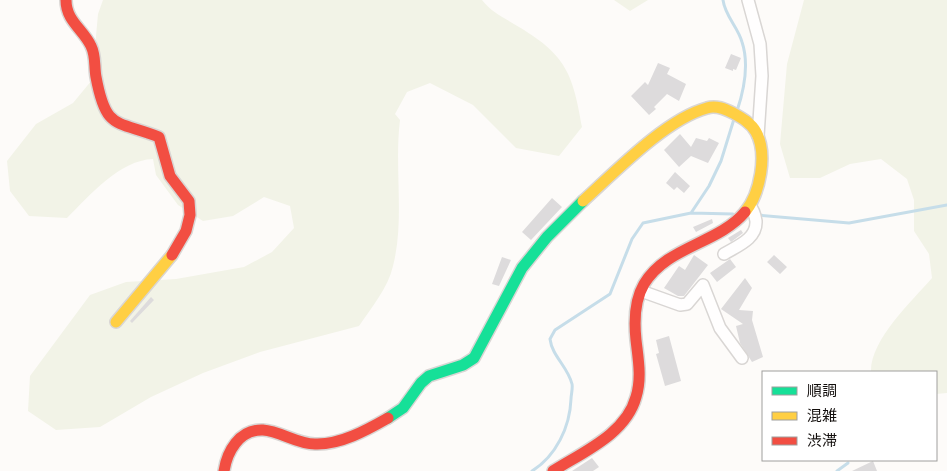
<svg xmlns="http://www.w3.org/2000/svg" width="947" height="471" font-family="Mulish,'Noto Sans JP',sans-serif">
<style>
.green{fill:#f2f3e7}
.lines{fill:none;stroke-linecap:round;stroke-linejoin:round}
.stream{stroke:#c6dde9;stroke-width:3}
.building{fill:#dddbdc}
.street-casing{stroke:#d9d6d4;stroke-width:14}
.fast-casing{stroke:#d9d6d4;stroke-width:14}
.slow-casing{stroke:#d9d6d4;stroke-width:14}
.jam-casing{stroke:#d9d6d4;stroke-width:14}
.street{stroke:#fffefe;stroke-width:11}
.fast{stroke:#16e098;stroke-width:11}
.slow{stroke:#ffcf43;stroke-width:11}
.jam{stroke:#f24e42;stroke-width:11}
</style>
<rect width="100%" height="100%" fill="#fdfbf9"/>
<path class="green" d="M103 0H482C492 13 505 18 519 27 566 55 573 74 582 127L559 156 516 148 473 105 430 83 407 92 395 114 400 120C394 168 405 219 393 266 388 288 371 308 359 326L260 352 203 373 151 397 100 427 56 430 28 411 30 376 90 295 126 282 176 279 244 267 272 252 294 228 290 206 264 197 233 216 203 221 178 205 156 175 153 159C120 160 90 195 67 218L29 216 10 191 7 161 36 124 73 103 92 80 98 14Z
M614 0H648L630 11Z
M804 0H947V393L936 394V372H871C870 340 912 301 932 278L929 254 914 231V200L907 179 881 159 850 164 820 178H790L780 144 787 64Z"/>
<g class="lines">
<path class="stream" d="M723 0C725 16 738 27 742 42 749 63 744 90 737 111
M691 213 733 214
M757 215 849 223 947 205
M532 471C556 456 570 427 571 399 571 395 573 388 572 384 568 367 552 356 550 339L555 330 610 294 632 239 643 223 691 213 709 186 721 161 734 119
M837 471 848 463"/>
</g>
<path class="building" d="M731 54 741 58 736 70 733 69V71L725 68Z
M658 63 670 68 667 74 686 84 679 101 667 94 654 107 656 109 649 115 631 96 645 82 648 85Z
M680 134 691 147 696 138 707 141 709 138 719 143 708 163 691 156 679 167 664 150Z
M675 172 690 186 684 193 677 187 674 190 666 183Z
M552 198 562 207 531 240 522 232Z
M712 219 713 223 696 232 693 227Z
M741 230 743 233 731 242 728 238Z
M694 255 708 265 684 296H678L664 288 679 266 685 270Z
M774 255 787 267 780 274 767 262Z
M502 257 511 260 499 286 492 284Z
M730 259 736 267 717 282 710 273Z
M745 278 752 288 739 310 753 311 752 320 763 357 752 362 740 343 736 326 743 324 721 309Z
M151 297 154 300 132 323 130 321Z
M669 336 681 381 665 386 656 354 659 353 656 340Z
M592 458 599 467 593 471H572Z
M873 461 877 471H852Z"/>
<g class="lines">
<defs>
<path id="street" d="M748 0 760 44 762 76 758 136
M724 254C737 246 757 239 756 221 755 215 754 210 750 206
M641 291 680 305 687 304 703 285 720 328 742 358"/>
<path id="fast" d="M388 418 403 408 421 383 429 376 463 365 474 358 522 268 547 237 583 201"/>
<path id="slow" d="M583 201C615 172 666 119 707 108 716 105 725 109 733 113 742 118 751 123 756 132 768 154 760 194 745 212
M116 322 172 255"/>
<path id="jam" d="M66 0C66 21 83 29 91 46 96 56 94 66 96 77 106 131 116 120 159 137L170 176 189 201 190 215 186 231 172 255
M224 471C227 452 239 429 263 430 280 431 297 444 315 444 340 445 367 430 388 418
M553 471C583 452 626 434 636 397 642 378 638 358 636 340 634 321 634 301 644 284 667 246 718 244 745 212"/>
</defs>
<use href="#street" class="street-casing"/>
<use href="#fast" class="fast-casing"/>
<use href="#slow" class="slow-casing"/>
<use href="#jam" class="jam-casing"/>
<use href="#street" class="street"/>
<use href="#fast" class="fast"/>
<use href="#slow" class="slow"/>
<use href="#jam" class="jam"/>
</g>
<rect x="762" y="371" width="175" height="90" fill="#ffffff" stroke="#a09f9e"/>
<rect x="772" y="387" width="25" height="8" fill="#16e098" stroke="#a09f9e"/>
<text x="807" y="396" font-size="15" fill="#120e0c">順調</text>
<rect x="772" y="412" width="25" height="8" fill="#ffcf43" stroke="#a09f9e"/>
<text x="807" y="421" font-size="15" fill="#120e0c">混雑</text>
<rect x="772" y="437" width="25" height="8" fill="#f24e42" stroke="#a09f9e"/>
<text x="807" y="446" font-size="15" fill="#120e0c">渋滞</text>
</svg>
